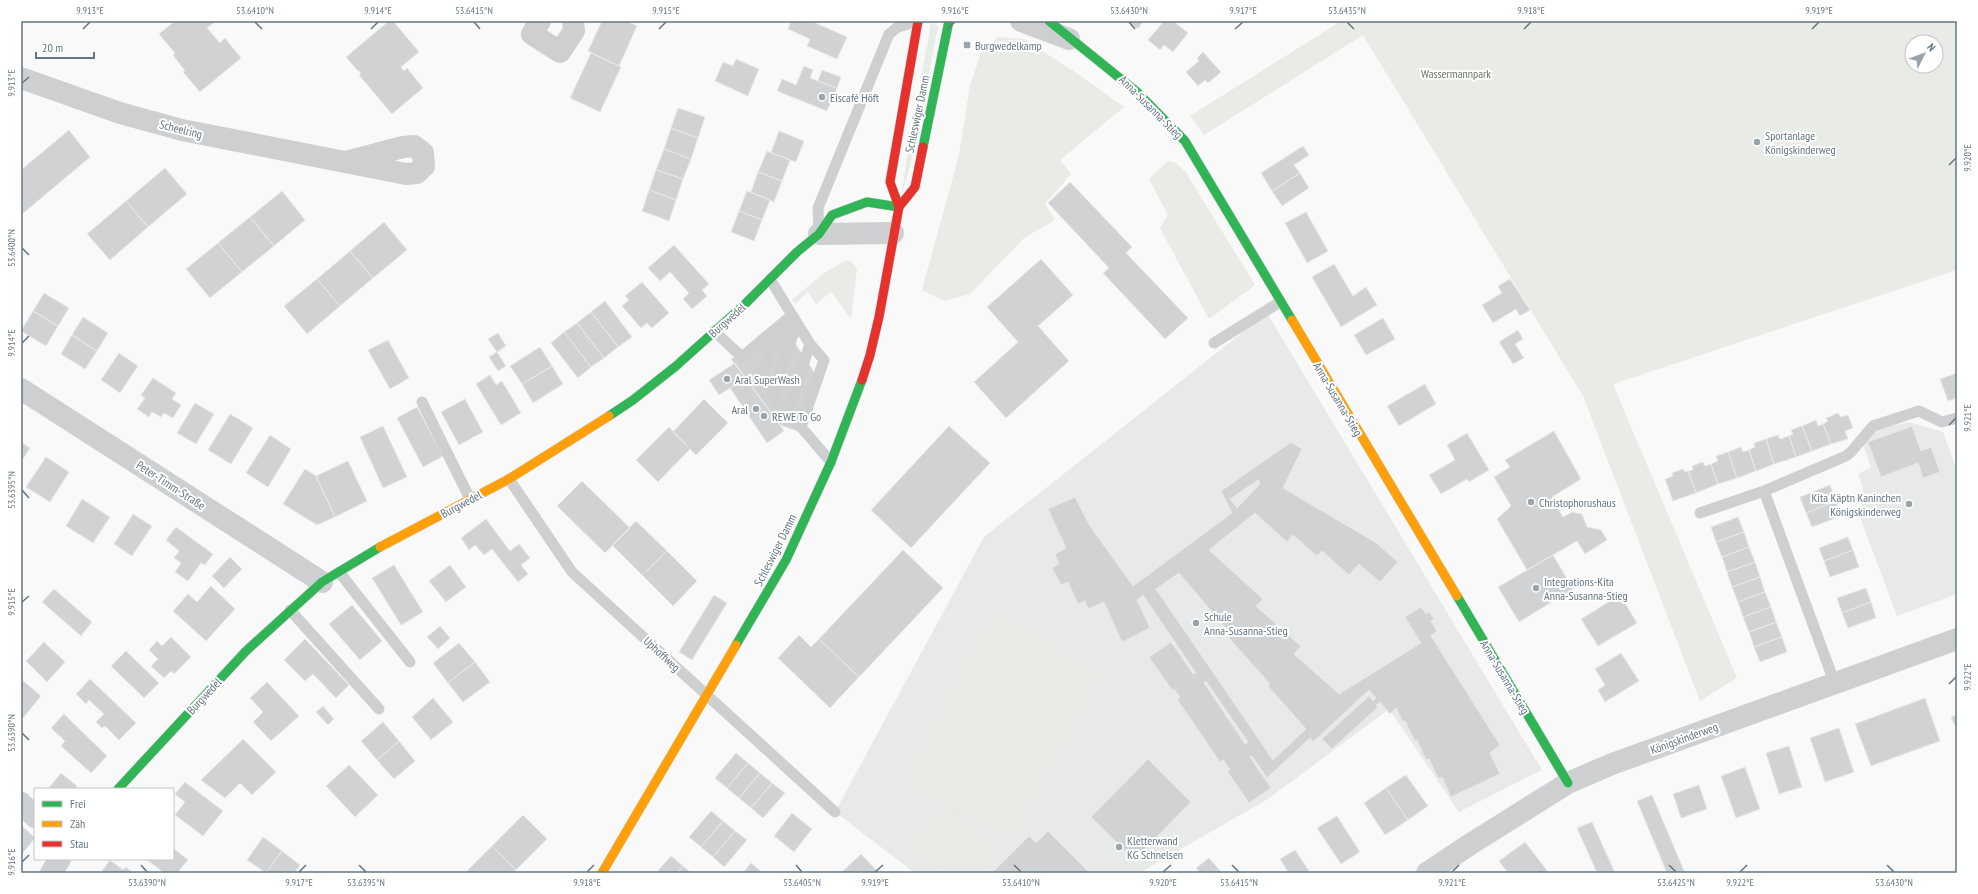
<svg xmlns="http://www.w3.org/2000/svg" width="1978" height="894" font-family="'PT Sans Narrow',sans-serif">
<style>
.built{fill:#e8e9e9}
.green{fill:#e8ebe6;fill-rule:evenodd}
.building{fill:#d0d2d3;stroke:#e8e8e8;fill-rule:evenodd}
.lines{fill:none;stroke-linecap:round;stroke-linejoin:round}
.fast-casing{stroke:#d5d6d7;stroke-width:10}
.slow-casing{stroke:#d5d6d7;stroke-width:10}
.jam-casing{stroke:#d5d6d7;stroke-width:10}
.lane{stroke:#cecfd0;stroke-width:11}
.street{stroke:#cecfd0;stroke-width:22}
.fast{stroke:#30b455;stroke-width:9}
.slow{stroke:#ff9f0a;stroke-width:9}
.jam{stroke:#e5322d;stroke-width:9}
.ticks{fill:none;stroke:#657683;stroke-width:1.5}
.poi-dot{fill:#99a4ac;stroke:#fff;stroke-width:1.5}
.labels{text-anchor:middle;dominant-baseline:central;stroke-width:4;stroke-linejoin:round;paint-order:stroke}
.poi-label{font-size:12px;fill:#657683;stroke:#fff;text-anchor:start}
.park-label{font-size:12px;fill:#687a64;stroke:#fff}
.street-label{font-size:12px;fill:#657683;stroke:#fff}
.neatline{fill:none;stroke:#657683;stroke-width:1.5}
.ticks-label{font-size:10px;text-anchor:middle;fill:#657683}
</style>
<rect width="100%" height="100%" fill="#f9f9f9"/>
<path class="built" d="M1267 313 1542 770 1459 812 1389 709 1268 799 1139 873H915L835 812 984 537Z
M1909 422 1943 432 1957 471V594L1897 616 1861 520 1863 487 1858 474 1871 467 1863 445 1869 431Z"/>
<path class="green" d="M1341 21H1957V270L1613 384 1737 678 1700 701 1583 396 1363 35 1204 135 1190 116ZM1912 42H1936V66H1912Z
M931 23 938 26 914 151 901 198 908 150Z
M998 37 1024 39 1078 74 1124 107 1060 160 1071 174 1045 204 1055 220 1024 238 970 294 944 301 922 290 959 155 970 85 982 50Z
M1168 161 1176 163 1185 171 1255 285 1209 319 1160 228 1168 215 1149 179Z
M847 260 852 262 857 269 851 319 831 292 816 304 808 292 795 304 792 299 827 271Z
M993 614 1100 672 1011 839 903 782Z
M947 807 1001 859 988 873H941L911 845Z"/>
<path class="building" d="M175 21H216L207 28 220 43 225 38 241 58 200 92 183 72 185 71 173 55 175 53 159 34Z
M389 21H393L419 52 401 67 404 71 407 68 423 88 392 114 359 75 361 73 359 71H358L346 57Z
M602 21H627L637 26 619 66 588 51Z
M791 21H811L847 37 837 59 807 46 810 39 788 29Z
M1127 21H1143L1138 29Z
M1164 21H1173L1188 33 1173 52 1164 45 1160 50 1148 40Z
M1203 52 1221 72 1208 83 1205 80 1198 86 1186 72 1199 61 1197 58Z
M591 53 621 67 600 112 570 98Z
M736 59 759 69 748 96 715 81 723 62 733 66Z
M804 66 813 70 810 78 837 88 827 111 777 91 782 79 796 85Z
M822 70 841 77 837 88 818 81Z
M678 108 705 117 698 138 671 128Z
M671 128 698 138 691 159 664 149Z
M69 130 90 157 21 215V170Z
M779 131 804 141 796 162 771 153Z
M1303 146 1309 155 1294 165 1300 173 1272 191 1261 173Z
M664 149 691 159 683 179 656 170Z
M767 151 790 160 782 181 758 172Z
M165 168 187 194 148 227 126 201Z
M656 170 683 179 676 200 649 190Z
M758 172 782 181 774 202 751 192Z
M1300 173 1309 188 1282 206 1272 191Z
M1070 182 1132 247 1126 253 1188 318 1165 339 1103 273 1109 268 1048 203Z
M649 190 676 200 669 221 642 211Z
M282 191 305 220 274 246 250 217Z
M747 191 770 200 762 220 739 211Z
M126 201 148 227 110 260 87 234Z
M739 211 762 220 754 241 731 232Z
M1306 212 1328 251 1307 263 1285 223Z
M250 217 274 246 242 272 218 243Z
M384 222 407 250 373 278 350 251Z
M218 243 242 272 210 298 186 269Z
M674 245 709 284 702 290 707 296 692 309 683 299 689 293 670 272 660 281 648 268Z
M350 251 373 278 340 306 317 279Z
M1041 259 1073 295 1038 326 1069 361 1006 418 974 382 1018 342 987 307Z
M1334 264 1353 296 1366 287 1377 305 1341 327 1312 277Z
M317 279 340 306 307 334 284 306Z
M1510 279 1530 310 1520 316 1516 309 1493 323 1482 305 1502 293 1498 286Z
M642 282 669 313 652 328 647 323 641 328 622 306 629 300 625 296Z
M44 293 69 308 58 326 33 311Z
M605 301 632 337 618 347 591 312Z
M33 311 58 326 46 346 21 331Z
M591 312 618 347 604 358 577 323Z
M83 317 108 333 97 351 72 335Z
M1383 318 1395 339 1366 355 1354 335Z
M577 323 604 358 591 367 564 332Z
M783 325 816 375 797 431 780 425 731 359Z
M1518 330 1523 339 1515 344 1524 358 1513 364 1499 342Z
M564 332 591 367 578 378 551 343Z
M498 333 506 346 497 352 488 339Z
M72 335 97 351 85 369 61 354Z
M388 340 409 378 390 389 368 350Z
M540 347 552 366 522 384 510 366Z
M497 352 506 366 498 371 489 357Z
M119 353 138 366 120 393 101 380Z
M735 363 746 378 719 395 709 380Z
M552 366 563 384 533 403 522 384Z
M1957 373V398L1948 401 1940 379Z
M490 375 496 385 502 381 521 413 501 425 476 384Z
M153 378 176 393 172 399 181 405 173 418 164 413 161 417 152 412 149 417 137 409 145 398 141 395Z
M746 378 784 431 767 443 730 388Z
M1425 384 1436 404 1399 426 1387 406Z
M465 399 483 432 459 445 441 412Z
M704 399 728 423 696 455 673 432Z
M195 403 214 414 196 444 177 433Z
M417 407 443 456 423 467 397 418Z
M1838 413 1841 417 1848 415 1853 428 1845 431 1848 439 1831 444 1823 424 1828 421 1826 418Z
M230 414 253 428 231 464 208 450Z
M1816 420 1818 426 1823 424 1831 444 1812 451 1802 426Z
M383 426 407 477 383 488 360 437Z
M949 426 990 463 911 548 871 510Z
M1802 426 1812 451 1796 457 1789 436 1793 434 1791 430Z
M1912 426 1921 451 1931 447 1940 472 1923 478 1918 463 1881 477 1868 442Z
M669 427 690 449 658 482 636 460Z
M1554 431 1581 479 1552 497 1563 517 1572 512 1582 514 1587 527 1601 530 1607 540 1585 554 1577 541 1527 570 1497 519 1511 506 1494 477 1510 467 1505 460Z
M1467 433 1489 470 1469 482 1467 479 1441 494 1429 475 1455 460 1447 445Z
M270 435 291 449 268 487 246 473Z
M1778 435 1780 439 1789 436 1796 457 1774 464 1766 439Z
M1766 439 1774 464 1756 471 1749 450 1755 447 1754 443Z
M21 442 30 448 21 462Z
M1291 442 1302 449 1283 488 1375 542 1398 562 1380 582 1359 564 1349 575 1322 551 1317 556 1293 535 1287 542 1255 513 1209 550 1263 599 1256 606 1301 646 1294 654 1339 694 1421 643 1405 617 1421 607 1426 614 1429 611 1434 619 1431 621 1437 631 1431 636 1500 745 1490 753 1500 774 1451 797 1442 777 1438 778 1429 759 1426 760 1417 740 1415 741 1405 721 1403 722 1396 708 1390 714 1380 702 1376 705 1378 707 1332 749 1322 739 1369 696 1373 701 1376 698 1369 690 1313 742 1310 738 1267 778 1252 756 1250 757 1271 788 1249 803 1227 771 1230 770 1223 760 1220 762 1177 699 1180 697 1174 689 1172 690 1149 657 1171 642 1193 674 1196 673 1143 595 1137 600 1150 628 1122 642 1104 602 1088 609 1085 601 1078 604 1068 582 1061 585 1052 568 1059 564 1055 554 1066 548 1048 509 1075 497 1090 526 1133 586 1232 513 1221 491ZM1258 480 1260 484 1237 508 1230 499ZM1179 573 1232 635 1229 638 1270 684 1268 686 1306 729 1273 760 1156 589ZM1206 681 1248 742 1245 744 1204 683Z
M1741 447 1743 452 1749 450 1756 471 1737 478 1728 452Z
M1728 452 1737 478 1718 484 1711 464 1718 461 1716 456Z
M46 457 69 472 50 502 26 487Z
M348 461 367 501 335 517 316 476Z
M1703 462 1705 466 1711 464 1718 484 1696 493 1688 471 1693 470 1692 466Z
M305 469 316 476 335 517 317 525 283 504Z
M1683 469 1685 472 1688 471 1696 493 1673 501 1665 479 1673 476 1672 473Z
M582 481 630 528 605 553 557 506Z
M1830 485 1836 501 1806 513 1800 497Z
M82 499 110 517 93 543 66 526Z
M1836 501 1841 516 1812 527 1806 513Z
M133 514 152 526 132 556 114 544Z
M1738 517 1744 532 1716 542 1711 527Z
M486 519 510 551 519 544 530 558 521 565 528 574 518 582 492 549 484 555 475 545 469 550 461 538Z
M636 521 667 551 642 575 612 545Z
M176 527 213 554 205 565 201 563 188 581 175 572 181 563 174 558 179 551 166 540Z
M1744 532 1749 547 1722 557 1716 542Z
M1848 537 1853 550 1824 561 1819 548Z
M1749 547 1755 562 1727 572 1722 557Z
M903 550 943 588 859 677 819 639Z
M1853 550 1859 567 1830 577 1824 561Z
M667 551 697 581 673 606 642 575Z
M1553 555 1573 589 1519 622 1498 587Z
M230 557 242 569 224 588 212 576Z
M1755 562 1760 577 1732 587 1727 572Z
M394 565 423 612 401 625 372 578Z
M450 565 466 587 446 602 429 581Z
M1760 577 1765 592 1738 602 1732 587Z
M211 586 235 609 206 641 173 611 188 594 197 602Z
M1866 588 1871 602 1842 613 1837 598Z
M54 589 92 622 81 636 42 602Z
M1765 592 1771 607 1743 617 1738 602Z
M714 595 727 603 692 660 679 652Z
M1620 595 1637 623 1598 646 1581 619Z
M1871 602 1876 618 1848 628 1842 613Z
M352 605 382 641 360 660 329 624Z
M1771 607 1776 622 1749 632 1743 617Z
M1776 622 1782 637 1754 647 1749 632Z
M440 626 450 638 438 649 427 637Z
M799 635 811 647 819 639 859 677 830 708 778 658Z
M171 637 191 657 174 674 171 671 164 678 151 666 158 659 149 650 157 641 162 646Z
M1782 637 1787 652 1760 662 1754 647Z
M305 639 349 685 336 698 313 674 305 681 284 660Z
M44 642 65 662 47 682 26 661Z
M459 643 475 662 448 683 433 663Z
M126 651 159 683 144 698 111 666Z
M1621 653 1639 681 1605 702 1598 690 1605 685 1595 669Z
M475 662 490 682 463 702 448 683Z
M21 679 41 696 23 718 21 716Z
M90 679 136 723 119 740 105 726 102 728 96 722 104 714 89 700 86 704 76 694Z
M267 682 299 716 271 741 253 722 263 712 250 698Z
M433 698 453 722 431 740 412 717Z
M1925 698 1940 741 1871 766 1855 724Z
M323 706 334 719 328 725 316 712Z
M64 714 107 756 91 773 61 746 65 741 51 728Z
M1957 715V730L1951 717Z
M383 722 399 741 377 760 361 741Z
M1839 728 1854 772 1825 782 1810 738Z
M243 739 276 772 252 795 240 783 225 798 201 780Z
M399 741 415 761 394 779 377 760Z
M1789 746 1802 787 1779 794 1766 753Z
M736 753 748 763 727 788 715 778Z
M1148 759 1191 802 1134 860 1091 817Z
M748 763 760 773 739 798 727 788Z
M349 765 378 795 355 817 326 786Z
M1745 767 1760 809 1736 818 1721 776Z
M61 773 77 786 75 789H48Z
M760 773 772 783 751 808 739 798Z
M1406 775 1428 806 1408 820 1386 788Z
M185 782 223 811 203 836 175 815 185 802 175 794Z
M772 783 785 793 763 818 751 808Z
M1699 785 1707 809 1681 818 1673 794Z
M1386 788 1408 820 1385 835 1364 803Z
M1652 795 1685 873H1667L1637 801Z
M711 811 723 821 701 847 689 837Z
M792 813 812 829 794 852 774 836Z
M523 815 547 839 516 870 492 846Z
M1337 816 1360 852 1341 864 1317 828Z
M723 821 735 831 713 857 701 847Z
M1592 822 1615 873H1597L1577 828Z
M21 825 35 838 21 855Z
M735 831 747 840 724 867 713 857Z
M1048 831 1090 873H992L1029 836 1036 843Z
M263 837 282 851 266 873 247 860Z
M1525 842 1549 873H1508L1499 861Z
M492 846 516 870 513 873H465Z
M173 848 188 860 177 873H164L146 859H173Z
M1295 850 1309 871 1306 873H1286L1288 872 1280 859Z
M282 851 300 865 294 873H266Z
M861 854 879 873H841Z
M671 856 683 866 677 873H656Z
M1209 858 1222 873H1200L1196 868Z
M110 860 123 870 126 867 133 873H105L102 871Z
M751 863 763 873H743Z
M683 866 691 873H677Z"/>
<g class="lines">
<defs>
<path id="fast" d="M1049 21 1137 92 1185 141 1292 320
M923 147 949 21
M609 416 633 400 676 366 745 304 797 252 819 234 832 215 867 202 899 207
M1457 596 1568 783
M736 645 786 560 831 462 862 380
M118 789 246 651 322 582 380 547"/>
<path id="slow" d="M1292 320 1457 596
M380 547 509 479 609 416
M602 873 736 645"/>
<path id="jam" d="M899 207 890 182 918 21
M862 380 870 355 879 317 899 207 915 187 923 147"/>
</defs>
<use href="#fast" class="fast-casing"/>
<use href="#slow" class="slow-casing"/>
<use href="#jam" class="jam-casing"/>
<path class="lane" d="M819 231 818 208 889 34 898 27 918 21
M792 315 810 344 824 360 801 427 831 462
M714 331 742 357 792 315 770 279
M1214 343 1280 302
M761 374 771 348 785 334 792 315
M422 402 470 499
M787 414 772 397 797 323
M801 427 787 414 810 344
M509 479 572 572 835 812
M1764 491 1835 684
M1700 513 1764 491 1846 456 1851 452 1873 426 1919 411 1942 422 1957 418
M339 572 410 662
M290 610 379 709"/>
<path class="street" d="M540 21 532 34 560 52 574 31 573 21
M1021 21 1069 39
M21 78 120 113 182 130 406 174 417 173 424 166 423 153 414 146 403 147 346 162
M819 234 893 233
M21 389 322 582
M21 803 35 817
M51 873 60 859
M1427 873 1469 845 1568 783 1612 764 1957 639"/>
<use href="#fast" class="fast"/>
<use href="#slow" class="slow"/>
<use href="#jam" class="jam"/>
</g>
<path class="ticks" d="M255 22 262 29M474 22 480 29M1129 22 1135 29M1347 22 1354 29M83 29 90 22M371 29 378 22M659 29 666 22M947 29 955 22M1235 29 1243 22M1524 29 1531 22M1812 29 1819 22M22 83 29 77M1949 165 1956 158M22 248 29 255M22 343 29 336M1949 425 1956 418M22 490 29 498M22 602 29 596M1949 684 1956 677M22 733 29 740M22 862 29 855M141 865 147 872M359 865 366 872M796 865 802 872M1014 865 1021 872M1232 865 1239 872M1669 865 1676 872M1887 865 1894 872M299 872 306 865M587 872 594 865M875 872 883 865M1163 872 1171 865M1452 872 1459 865M1740 872 1747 865"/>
<g class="poi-dot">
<rect x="963" y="41" width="8" height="8" rx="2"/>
<circle cx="822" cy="97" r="4"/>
<circle cx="1757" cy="142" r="4"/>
<circle cx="727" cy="379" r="4"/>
<circle cx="756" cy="409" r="4"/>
<circle cx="764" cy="416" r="4"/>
<circle cx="1531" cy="502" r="4"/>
<circle cx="1909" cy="504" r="4"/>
<circle cx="1536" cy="588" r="4"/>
<circle cx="1196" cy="623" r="4"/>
<circle cx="1119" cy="847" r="4"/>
</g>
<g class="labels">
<g class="poi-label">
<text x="975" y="45">Burgwedelkamp</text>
<text x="830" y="97">Eiscafé Höft</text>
<text x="1765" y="135">Sportanlage<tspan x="1765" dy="14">Königskinderweg</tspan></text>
<text x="735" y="379">Aral SuperWash</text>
<text x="748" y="409" text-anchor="end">Aral</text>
<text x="772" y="416">REWE To Go</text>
<text x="1901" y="497" text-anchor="end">Kita Käptn Kaninchen<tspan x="1901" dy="14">Königskinderweg</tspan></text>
<text x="1539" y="502">Christophorushaus</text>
<text x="1544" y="581">Integrations-Kita<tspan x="1544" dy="14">Anna-Susanna-Stieg</tspan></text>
<text x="1204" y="616">Schule<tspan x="1204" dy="14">Anna-Susanna-Stieg</tspan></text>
<text x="1127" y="840">Kletterwand<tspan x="1127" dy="14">KG Schnelsen</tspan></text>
</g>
<g class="park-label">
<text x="1456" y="73">Wassermannpark</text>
</g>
<g class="street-label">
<text transform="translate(1151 107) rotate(45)">Anna-Susanna-Stieg</text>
<text transform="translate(917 114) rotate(-78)">Schleswiger Damm</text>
<text transform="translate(181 129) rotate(14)">Scheelring</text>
<text transform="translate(727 320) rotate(-42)">Burgwedel</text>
<text transform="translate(1338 399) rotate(59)">Anna-Susanna-Stieg</text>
<text transform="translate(171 485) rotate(33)">Peter-Timm-Straße</text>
<text transform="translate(461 504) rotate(-28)">Burgwedel</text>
<text transform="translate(775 550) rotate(-63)">Schleswiger Damm</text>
<text transform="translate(662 654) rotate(43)">Uphoffweg</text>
<text transform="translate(1505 677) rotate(59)">Anna-Susanna-Stieg</text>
<text transform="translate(204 696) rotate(-47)">Burgwedel</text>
<text transform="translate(1684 738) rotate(-20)">Königskinderweg</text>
</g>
</g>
<rect width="1978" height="894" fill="none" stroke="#ffffff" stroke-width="44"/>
<rect x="34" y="788" width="140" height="72" fill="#ffffff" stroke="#c1c8cd"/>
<rect x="42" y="801" width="20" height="6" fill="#30b455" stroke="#c1c8cd"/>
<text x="70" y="808" font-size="12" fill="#657683">Frei</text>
<rect x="42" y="821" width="20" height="6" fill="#ff9f0a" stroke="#c1c8cd"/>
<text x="70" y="828" font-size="12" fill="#657683">Zäh</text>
<rect x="42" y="841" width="20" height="6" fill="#e5322d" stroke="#c1c8cd"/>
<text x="70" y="848" font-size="12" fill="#657683">Stau</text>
<g transform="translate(1924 54) rotate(48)"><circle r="19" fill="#ffffff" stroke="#c1c8cd"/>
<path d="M0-3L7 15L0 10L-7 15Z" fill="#99a4ac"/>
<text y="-6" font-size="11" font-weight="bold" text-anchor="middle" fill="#657683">N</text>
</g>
<path d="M36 52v6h58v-6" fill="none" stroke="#657683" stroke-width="2"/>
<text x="42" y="52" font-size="12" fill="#657683" stroke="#ffffff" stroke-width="3" paint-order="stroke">20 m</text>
<rect x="22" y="22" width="1934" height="850" class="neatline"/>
<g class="ticks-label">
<text x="90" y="14">9.913°E</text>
<text x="255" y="14">53.6410°N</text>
<text x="378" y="14">9.914°E</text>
<text x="474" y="14">53.6415°N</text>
<text x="666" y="14">9.915°E</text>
<text x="955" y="14">9.916°E</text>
<text x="1129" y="14">53.6430°N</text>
<text x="1243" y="14">9.917°E</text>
<text x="1347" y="14">53.6435°N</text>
<text x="1531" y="14">9.918°E</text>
<text x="1819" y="14">9.919°E</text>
<text transform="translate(11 83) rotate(-90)" y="4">9.913°E</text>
<text transform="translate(1967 158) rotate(-90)" y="4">9.920°E</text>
<text transform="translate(11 248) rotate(-90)" y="4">53.6400°N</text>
<text transform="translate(11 343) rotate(-90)" y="4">9.914°E</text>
<text transform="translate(1967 418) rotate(-90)" y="4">9.921°E</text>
<text transform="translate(11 490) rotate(-90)" y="4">53.6395°N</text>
<text transform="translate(11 602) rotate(-90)" y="4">9.915°E</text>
<text transform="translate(1967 677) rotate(-90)" y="4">9.922°E</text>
<text transform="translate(11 733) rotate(-90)" y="4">53.6390°N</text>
<text transform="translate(11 862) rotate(-90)" y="4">9.916°E</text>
<text x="147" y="886">53.6390°N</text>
<text x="299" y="886">9.917°E</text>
<text x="366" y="886">53.6395°N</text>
<text x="587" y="886">9.918°E</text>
<text x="802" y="886">53.6405°N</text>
<text x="875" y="886">9.919°E</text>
<text x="1021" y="886">53.6410°N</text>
<text x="1163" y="886">9.920°E</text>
<text x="1239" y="886">53.6415°N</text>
<text x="1452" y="886">9.921°E</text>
<text x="1676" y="886">53.6425°N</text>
<text x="1740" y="886">9.922°E</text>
<text x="1894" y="886">53.6430°N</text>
</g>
</svg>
